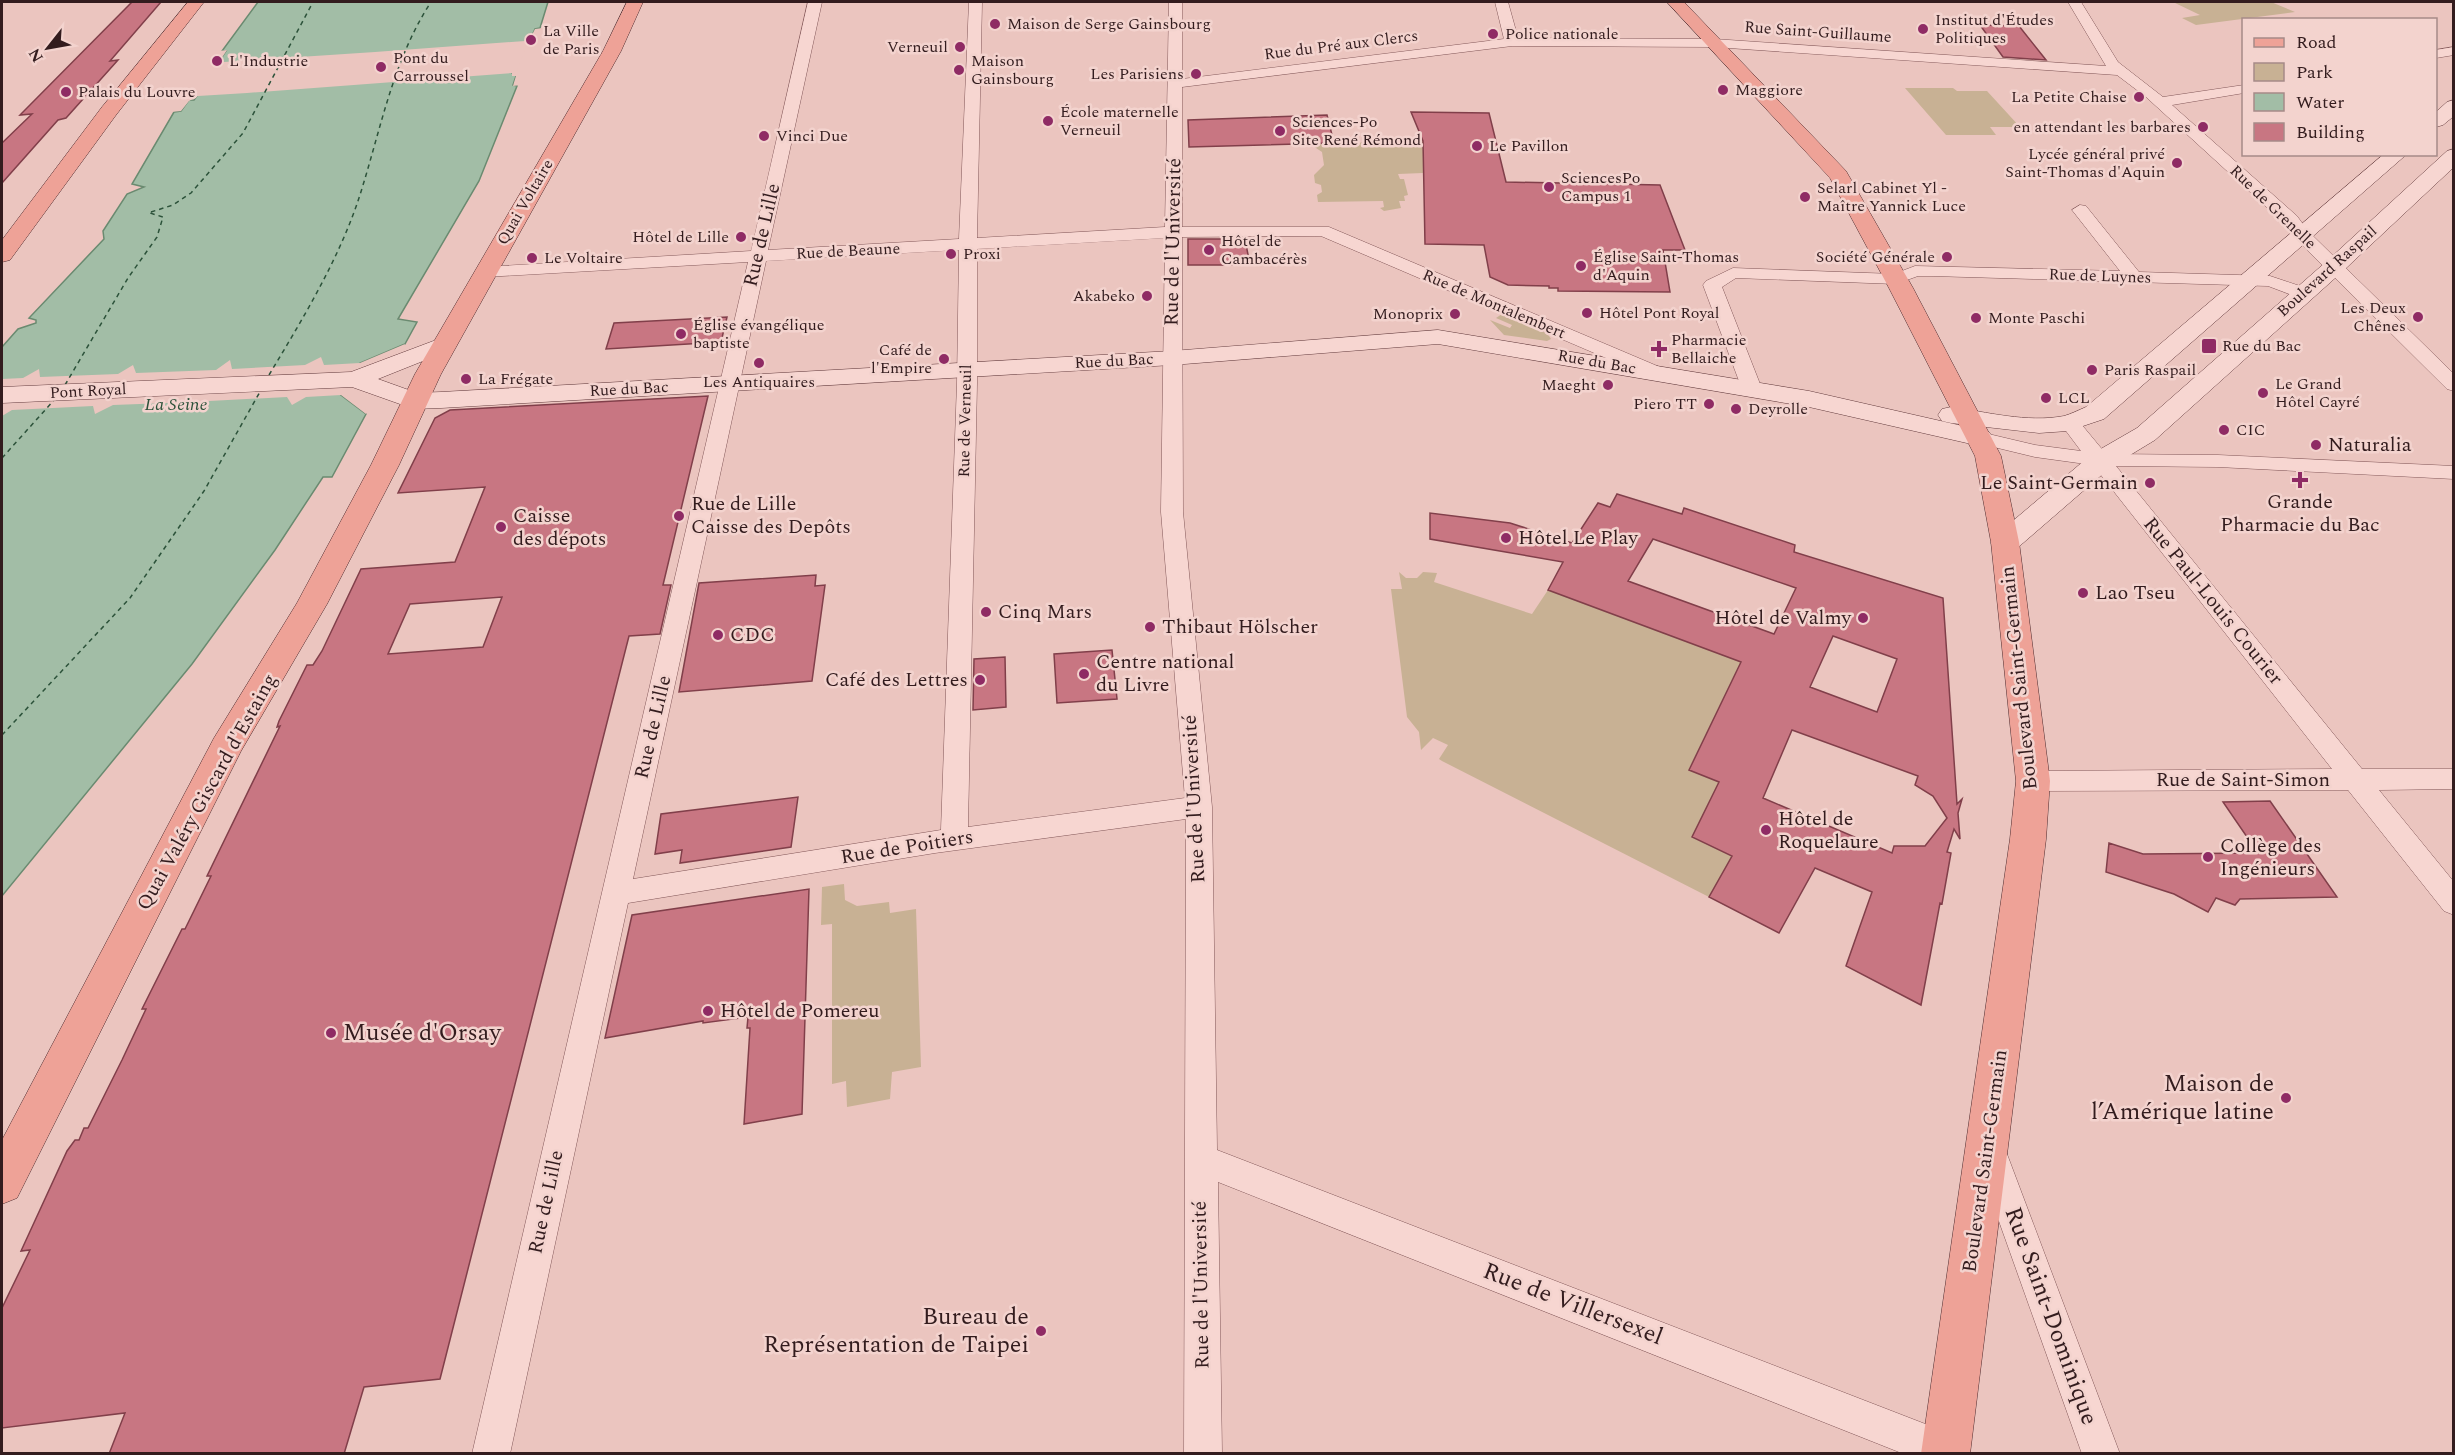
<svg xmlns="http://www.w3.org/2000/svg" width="2455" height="1455" font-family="Spectral,serif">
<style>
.green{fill:#c8b194}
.water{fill:#a2bda6;stroke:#6a8a70;stroke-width:1.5}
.pier{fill:#ebc5bf}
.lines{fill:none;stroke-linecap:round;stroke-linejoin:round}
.ferry{stroke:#2c523a;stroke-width:1.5;stroke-dasharray:4.5 4;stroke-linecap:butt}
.building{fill:#c87682;stroke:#813f4a;stroke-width:1.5;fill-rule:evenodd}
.street-casing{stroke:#835859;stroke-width:1}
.secondary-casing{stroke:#643c3e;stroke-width:1}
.primary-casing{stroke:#502d30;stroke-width:1}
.street{fill:#f7d6d1;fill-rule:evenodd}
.secondary{fill:#f7d6d1;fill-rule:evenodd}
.primary{fill:#eea297;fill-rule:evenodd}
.poi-dot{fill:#8f2b64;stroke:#f3d3ce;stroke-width:2}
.labels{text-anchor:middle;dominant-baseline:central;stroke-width:5;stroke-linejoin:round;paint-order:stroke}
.far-poi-label{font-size:16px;fill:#331c1e;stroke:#f3d3ce;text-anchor:start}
.far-street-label{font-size:16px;fill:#331c1e;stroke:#f3d3ce}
.far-water-label{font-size:18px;font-style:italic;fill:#2c523a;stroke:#f3d3ce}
.street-label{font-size:20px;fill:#331c1e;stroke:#f3d3ce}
.poi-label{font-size:20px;fill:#331c1e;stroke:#f3d3ce;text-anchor:start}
.near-poi-label{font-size:24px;fill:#331c1e;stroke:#f3d3ce;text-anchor:end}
.near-street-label{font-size:24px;fill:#331c1e;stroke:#f3d3ce}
</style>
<rect width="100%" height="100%" fill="#ebc5bf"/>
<path class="green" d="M2173 2H2271L2295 12 2196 25 2182 18 2200 15Z
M1905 88H1953L1957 91H1987L2020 127H1990L1996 135H1946Z
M1423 141V173L1398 174 1400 179H1404L1408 195 1404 196 1405 201H1399L1401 208 1384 211 1380 208 1384 207 1383 201 1318 202 1317 195 1322 192 1321 185 1315 183 1314 175 1324 165 1322 152 1310 144Z
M1502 314 1547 333 1551 339 1547 341 1504 335 1490 320 1510 328 1512 325 1496 318Z
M1399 572 1406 578H1417L1423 572 1437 573 1434 582 1532 614 1548 590 1741 662 1689 769 1719 782 1692 837 1732 856 1709 897 1442 761 1439 759 1448 745 1433 738 1421 750 1419 732 1407 717 1391 589H1402Z
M844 884 845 900 857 906 889 902 890 913 916 909 921 1067 892 1072 890 1099 847 1107 846 1081 832 1084V924L821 925 822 887Z"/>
<path class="water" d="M258 2H548L540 28 535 29 531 38H526L512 73 516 76 513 85 517 86 479 181 398 319 417 322 405 344 360 363 341 395 366 414 332 477H323L275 550 192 664 2 896V347L18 329 36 323V320L29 318 104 239 103 231 127 194 144 187 132 184 174 112 181 111 189 100H194L223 62 220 60 226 51H222Z"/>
<path class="pier" d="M543 28 528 42 516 73 519 75 517 83 520 85 513 86 516 76H512V73L247 93 198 96 189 101 181 111 171 112 179 108 187 98 195 94 219 63 217 60 221 53 219 51 227 50 221 59 224 62 375 52 525 41 531 37 535 29Z
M405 344 403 349 362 365 345 394 368 411 366 414 341 395 306 397 292 405 287 397 209 401 195 410 193 402 113 405 95 414 93 406 12 410 2 416V379L23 378 39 369 40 377 118 374 133 365 136 373 216 370 230 360 232 369 305 365 321 357 324 365 360 363Z"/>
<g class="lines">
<path class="ferry" d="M151 212 173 205 191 193 243 133 313 2
M269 375C302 320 336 264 357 204 380 135 391 63 431 2
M65 385 128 278 157 237 163 217 150 213
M2 458 55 399
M2 735 130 598 204 491 261 390"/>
</g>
<path class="building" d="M132 2H161L110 61 118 60 66 118 58 120 2 183V143L32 114 20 115Z
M1980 25 2019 26 2046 60 2003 57Z
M1411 112 1489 113 1506 182 1660 185 1685 250H1663L1670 292 1558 291V288H1549V286L1508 285 1490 277 1484 245 1425 244 1423 141Z
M1327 115 1334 143 1189 147 1188 120Z
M1188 239H1245L1250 265H1188Z
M727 317 721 342 606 349 614 323Z
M708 396 663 585H671L660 634 629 636 440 1379 364 1387 344 1454H109L125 1413 2 1428V1308L30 1250 21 1251 67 1151 75 1140H79L84 1128H88L122 1060 146 1009H142L182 929H185L211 876H207L280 726 277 727 279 721 307 665H313L322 651 361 569 455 562 485 487 398 493 435 418 450 410ZM502 597 483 647 388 654 410 604Z
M1617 494 1682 514 1684 508 1795 545 1794 552 1943 598 1957 804 1962 799 1958 813 1960 839 1954 829 1947 852 1951 853 1942 904 1940 903 1921 1005 1846 966 1872 892 1815 868 1779 933 1709 897 1732 856 1692 837 1719 782 1689 770 1741 662 1548 590 1563 562 1430 539V513L1510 523 1572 543 1598 503 1610 507ZM1653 539 1796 588 1774 634 1628 581ZM1833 636 1897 659 1877 712 1810 687ZM1792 730 1918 776 1915 785 1933 796 1947 818 1925 846H1894L1892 853 1763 798Z
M816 575 815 586 825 585 812 681 679 692 699 583Z
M1112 650 1117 699 1057 703 1054 654Z
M1005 657 1006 707 973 710 974 659Z
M798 797 791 847 680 863 682 850 655 854 661 814Z
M2270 801 2337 897 2240 899 2235 905 2216 898 2208 912 2174 894 2106 872 2109 843 2143 854 2258 853 2223 802Z
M809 889 802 1114 744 1124 750 1028H747L748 1017 703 1023V1021L605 1038 632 915Z"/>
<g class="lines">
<defs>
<path id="street" d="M808 2H822L768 250 959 239 969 2H982L977 238 1165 227 1169 2H1182V79L1504 39 1495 2H1508L1518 38 1714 39 2106 66 2068 2H2081L2118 62 2163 97 2244 85V93L2172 105 2297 216 2308 231 2454 374V391L2447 389 2296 239 2285 224 2146 97 2117 75 1714 47 1512 46 1182 87V227H1329L1662 368 1665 372 1662 376H1648L1321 236 1182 237 1183 512 1212 807 1217 1150 1946 1432 1959 1438 1964 1454H1904L1218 1182 1222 1454H1184L1186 819 935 853 628 903 510 1454H472L748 262 485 277 479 276 476 272 479 268 485 267 751 251ZM1165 238 1161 512 1185 798 968 827 977 383V249ZM959 250 957 383 941 830 633 879 766 261Z
M2454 47V55L2436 58V50Z
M2080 205 2086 206 2139 272 2270 276 2309 289 2312 293 2309 297H2297L2268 286 1932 276H1918L1896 284 1736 278 1722 287 1762 389 1759 393H1745L1742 389 1703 285 1706 281 1733 268 1894 274 1915 266 2120 271 2072 210Z
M2070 417 2077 419 2106 454 2218 455 2454 466V479L2218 467 2116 466 2362 769H2454V789L2379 790 2454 882V915L2444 911 2348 790 2033 791 2024 788 2020 781 2024 774 2033 771 2332 769 2093 465 2035 457 1973 442 1970 438 1973 434 1980 432 2035 445 2081 451 2060 423 2063 419Z
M1991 1138 2003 1143 2007 1154 2120 1454H2082L1975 1154 1979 1143Z"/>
<path id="secondary" d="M2454 100V116L2443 125 2436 127V112L2447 102Z
M2454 149V167L2343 271 2155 440 2112 466 2015 550 2005 552 1995 550 1991 543 1995 536 2092 454 2137 428 2327 261 2447 151Z
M2384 154H2407L2104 419 2068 431 2039 433 1951 423 1942 421 1938 415 1942 409 1951 407C1987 412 2027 423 2064 416 2071 414 2079 410 2086 407Z
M1438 330 1809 391 1989 432 1993 438 1989 444 1980 446 1809 407 1438 344 1172 365 441 408 414 409 352 387 2 403V387L351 372 444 337 453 339 456 344 453 349 378 379 417 393 441 392 1172 351Z"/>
<path id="primary" d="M188 2H204L116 115 10 260 2 262V240L102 107Z
M627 2H643L621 51 441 374 399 465 327 604 241 751 17 1198 2 1204V1140L214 738 297 603 371 465 415 374 603 51Z
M1667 2H1684L1846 171 1913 288 2001 456 2019 542 2050 781 2046 839 1970 1454H1921L2010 839 2016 781 1991 542 1975 456 1889 288 1830 178Z"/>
</defs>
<use href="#street" class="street-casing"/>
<use href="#secondary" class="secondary-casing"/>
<use href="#primary" class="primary-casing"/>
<use href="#street" class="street"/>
<use href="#secondary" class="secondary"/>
<use href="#primary" class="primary"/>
</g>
<g class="poi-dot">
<circle cx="995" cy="24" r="6"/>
<circle cx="1923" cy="29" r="6"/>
<circle cx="1493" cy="34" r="6"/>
<circle cx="531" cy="40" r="6"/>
<circle cx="960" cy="47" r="6"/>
<circle cx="217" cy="61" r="6"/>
<circle cx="381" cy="67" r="6"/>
<circle cx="959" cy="70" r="6"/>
<circle cx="1196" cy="74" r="6"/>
<circle cx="1723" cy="90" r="6"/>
<circle cx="66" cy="92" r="6"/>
<circle cx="2139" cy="97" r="6"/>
<circle cx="1048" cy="121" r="6"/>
<circle cx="2203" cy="127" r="6"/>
<circle cx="1280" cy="131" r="6"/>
<circle cx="764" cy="136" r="6"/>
<circle cx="1477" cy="146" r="6"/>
<circle cx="2177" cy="163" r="6"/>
<circle cx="1549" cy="187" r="6"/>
<circle cx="1805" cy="197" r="6"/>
<circle cx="741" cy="237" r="6"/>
<circle cx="1209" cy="250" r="6"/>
<circle cx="951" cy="254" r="6"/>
<circle cx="1947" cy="257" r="6"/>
<circle cx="532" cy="258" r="6"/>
<circle cx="1581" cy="266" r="6"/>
<circle cx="1147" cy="296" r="6"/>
<circle cx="1587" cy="313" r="6"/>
<circle cx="1455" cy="314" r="6"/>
<circle cx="2418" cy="317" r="6"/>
<circle cx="1976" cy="318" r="6"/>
<circle cx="681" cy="334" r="6"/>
<rect x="2201" y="338" width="16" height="16" rx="3"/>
<path d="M1656 340h6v6h6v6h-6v6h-6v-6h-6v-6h6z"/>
<circle cx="944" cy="359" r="6"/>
<circle cx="759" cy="363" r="6"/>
<circle cx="2092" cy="370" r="6"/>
<circle cx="466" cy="379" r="6"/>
<circle cx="1608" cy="385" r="6"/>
<circle cx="2263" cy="393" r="6"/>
<circle cx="2046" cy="398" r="6"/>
<circle cx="1709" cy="404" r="6"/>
<circle cx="1736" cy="409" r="6"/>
<circle cx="2224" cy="430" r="6"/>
<circle cx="2316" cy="445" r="6"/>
<path d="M2297 471h6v6h6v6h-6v6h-6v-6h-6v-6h6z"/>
<circle cx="2150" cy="483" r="6"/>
<circle cx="679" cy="516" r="6"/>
<circle cx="501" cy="527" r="6"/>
<circle cx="1506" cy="538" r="6"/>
<circle cx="2083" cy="593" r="6"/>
<circle cx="986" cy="612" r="6"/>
<circle cx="1863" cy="618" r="6"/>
<circle cx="1150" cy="627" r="6"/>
<circle cx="718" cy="635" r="6"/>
<circle cx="1084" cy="674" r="6"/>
<circle cx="980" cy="680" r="6"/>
<circle cx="1766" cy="830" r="6"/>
<circle cx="2208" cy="857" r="6"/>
<circle cx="708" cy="1011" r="6"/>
<circle cx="331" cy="1033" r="6"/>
<circle cx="2286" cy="1098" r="6"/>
<circle cx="1041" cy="1331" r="6"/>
</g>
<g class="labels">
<g class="far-poi-label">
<text x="1935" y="20">Institut d'Études<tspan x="1935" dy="18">Politiques</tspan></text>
<text x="1007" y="24">Maison de Serge Gainsbourg</text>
<text x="543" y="31">La Ville<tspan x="543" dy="18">de Paris</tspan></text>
<text x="1505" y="34">Police nationale</text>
<text x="948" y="47" text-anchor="end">Verneuil</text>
<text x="393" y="58">Pont du<tspan x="393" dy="18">Carroussel</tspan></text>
<text x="229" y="61">L'Industrie</text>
<text x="971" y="61">Maison<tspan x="971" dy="18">Gainsbourg</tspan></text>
<text x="1184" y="74" text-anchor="end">Les Parisiens</text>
<text x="1735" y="90">Maggiore</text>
<text x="78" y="92">Palais du Louvre</text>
<text x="2127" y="97" text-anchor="end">La Petite Chaise</text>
<text x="1060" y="112">École maternelle<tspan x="1060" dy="18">Verneuil</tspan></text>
<text x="1292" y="122">Sciences-Po<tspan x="1292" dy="18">Site René Rémond</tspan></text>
<text x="2191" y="127" text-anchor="end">en attendant les barbares</text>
<text x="776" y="136">Vinci Due</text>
<text x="1489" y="146">Le Pavillon</text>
<text x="2165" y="154" text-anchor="end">Lycée général privé<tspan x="2165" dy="18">Saint-Thomas d'Aquin</tspan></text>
<text x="1561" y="178">SciencesPo<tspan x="1561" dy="18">Campus 1</tspan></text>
<text x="1817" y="188">Selarl Cabinet Yl -<tspan x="1817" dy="18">Maître Yannick Luce</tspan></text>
<text x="729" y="237" text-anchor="end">Hôtel de Lille</text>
<text x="1221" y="241">Hôtel de<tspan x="1221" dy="18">Cambacérès</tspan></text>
<text x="963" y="254">Proxi</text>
<text x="1593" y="257">Église Saint-Thomas<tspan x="1593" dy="18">d'Aquin</tspan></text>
<text x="1935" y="257" text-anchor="end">Société Générale</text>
<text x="544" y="258">Le Voltaire</text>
<text x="1135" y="296" text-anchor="end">Akabeko</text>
<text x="2406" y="308" text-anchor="end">Les Deux<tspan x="2406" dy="18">Chênes</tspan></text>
<text x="1599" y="313">Hôtel Pont Royal</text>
<text x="1443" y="314" text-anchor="end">Monoprix</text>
<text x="1988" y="318">Monte Paschi</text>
<text x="693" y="325">Église évangélique<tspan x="693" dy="18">baptiste</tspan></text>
<text x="1671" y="340">Pharmacie<tspan x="1671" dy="18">Bellaiche</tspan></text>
<text x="2222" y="346">Rue du Bac</text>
<text x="932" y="350" text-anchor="end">Café de<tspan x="932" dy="18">l'Empire</tspan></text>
<text x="2104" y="370">Paris Raspail</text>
<text x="478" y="379">La Frégate</text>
<text x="759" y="382" text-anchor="middle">Les Antiquaires</text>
<text x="2275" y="384">Le Grand<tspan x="2275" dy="18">Hôtel Cayré</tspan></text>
<text x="1596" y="385" text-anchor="end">Maeght</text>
<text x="2058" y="398">LCL</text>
<text x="1697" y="404" text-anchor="end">Piero TT</text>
<text x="1748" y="409">Deyrolle</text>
<text x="2236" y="430">CIC</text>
</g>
<g class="far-street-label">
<text transform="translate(1818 32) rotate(4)">Rue Saint-Guillaume</text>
<text transform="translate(1341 45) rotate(-7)">Rue du Pré aux Clercs</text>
<text transform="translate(525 202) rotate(-60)">Quai Voltaire</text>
<text transform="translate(2273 207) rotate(44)">Rue de Grenelle</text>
<text transform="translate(848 251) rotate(-3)">Rue de Beaune</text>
<text transform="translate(2327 271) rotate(-42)">Boulevard Raspail</text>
<text transform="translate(2100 276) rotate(2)">Rue de Luynes</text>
<text transform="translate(1494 304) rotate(23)">Rue de Montalembert</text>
<text transform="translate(1114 361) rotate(-3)">Rue du Bac</text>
<text transform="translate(1597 362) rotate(10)">Rue du Bac</text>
<text transform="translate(629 389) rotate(-3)">Rue du Bac</text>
<text transform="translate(88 391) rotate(-3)">Pont Royal</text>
<text transform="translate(965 421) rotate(-89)">Rue de Verneuil</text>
</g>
<g class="far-water-label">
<text x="176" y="404">La Seine</text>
</g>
<g class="street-label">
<text transform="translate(762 235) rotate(-77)">Rue de Lille</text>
<text transform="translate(1173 242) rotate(-89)">Rue de l'Université</text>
<text transform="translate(2213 601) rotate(51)">Rue Paul-Louis Courier</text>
<text transform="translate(2019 678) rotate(-96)">Boulevard Saint-Germain</text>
<text transform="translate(653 727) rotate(-77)">Rue de Lille</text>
<text x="2243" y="780">Rue de Saint-Simon</text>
<text transform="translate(207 792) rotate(-61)">Quai Valéry Giscard d'Estaing</text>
<text transform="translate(1194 799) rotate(-93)">Rue de l'Université</text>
<text transform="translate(907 847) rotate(-9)">Rue de Poitiers</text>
<text transform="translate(1985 1161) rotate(-82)">Boulevard Saint-Germain</text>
<text transform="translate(546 1202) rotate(-78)">Rue de Lille</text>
<text transform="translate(1201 1285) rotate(-91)">Rue de l'Université</text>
</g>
<g class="poi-label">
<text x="2328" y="445">Naturalia</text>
<text x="2138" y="483" text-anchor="end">Le Saint-Germain</text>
<text x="2300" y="502" text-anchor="middle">Grande<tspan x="2300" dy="23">Pharmacie du Bac</tspan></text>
<text x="691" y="504">Rue de Lille<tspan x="691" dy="23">Caisse des Depôts</tspan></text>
<text x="513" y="516">Caisse<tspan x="513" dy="23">des dépots</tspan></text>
<text x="1518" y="538">Hôtel Le Play</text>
<text x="2095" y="593">Lao Tseu</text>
<text x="998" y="612">Cinq Mars</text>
<text x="1851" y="618" text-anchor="end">Hôtel de Valmy</text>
<text x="1162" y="627">Thibaut Hölscher</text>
<text x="730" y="635">CDC</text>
<text x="1096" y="662">Centre national<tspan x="1096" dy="23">du Livre</tspan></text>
<text x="968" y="680" text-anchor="end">Café des Lettres</text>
<text x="1778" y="819">Hôtel de<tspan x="1778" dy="23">Roquelaure</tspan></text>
<text x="2220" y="846">Collège des<tspan x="2220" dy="23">Ingénieurs</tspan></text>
<text x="720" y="1011">Hôtel de Pomereu</text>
</g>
<g class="near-poi-label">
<text x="343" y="1033" text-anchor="start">Musée d'Orsay</text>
<text x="2274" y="1084">Maison de<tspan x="2274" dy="28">l’Amérique latine</tspan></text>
<text x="1029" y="1317">Bureau de<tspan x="1029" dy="28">Représentation de Taipei</tspan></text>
</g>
<g class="near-street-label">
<text transform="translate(1573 1304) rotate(21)">Rue de Villersexel</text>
<text transform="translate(2051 1316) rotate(70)">Rue Saint-Dominique</text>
</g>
</g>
<rect width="2455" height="1455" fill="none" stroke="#331c1e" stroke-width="6"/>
<rect x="2242" y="18" width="195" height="138" fill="#f3d3ce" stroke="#a68a88" stroke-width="1.5"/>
<rect x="2254" y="38" width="30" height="9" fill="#eea297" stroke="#a68a88" stroke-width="1.5"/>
<text x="2296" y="48" font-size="18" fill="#331c1e">Road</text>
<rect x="2254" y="63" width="30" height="18" fill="#c8b194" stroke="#a68a88" stroke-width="1.5"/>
<text x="2296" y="78" font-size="18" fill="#331c1e">Park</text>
<rect x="2254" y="93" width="30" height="18" fill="#a2bda6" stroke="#a68a88" stroke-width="1.5"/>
<text x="2296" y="108" font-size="18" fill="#331c1e">Water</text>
<rect x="2254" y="123" width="30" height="18" fill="#c87682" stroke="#a68a88" stroke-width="1.5"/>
<text x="2296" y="138" font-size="18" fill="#331c1e">Building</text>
<g transform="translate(48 48) rotate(239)" stroke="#f3d3ce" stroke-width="4.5" paint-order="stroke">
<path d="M0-4.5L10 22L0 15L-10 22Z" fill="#331c1e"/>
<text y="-9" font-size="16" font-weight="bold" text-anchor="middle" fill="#331c1e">N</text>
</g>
</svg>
